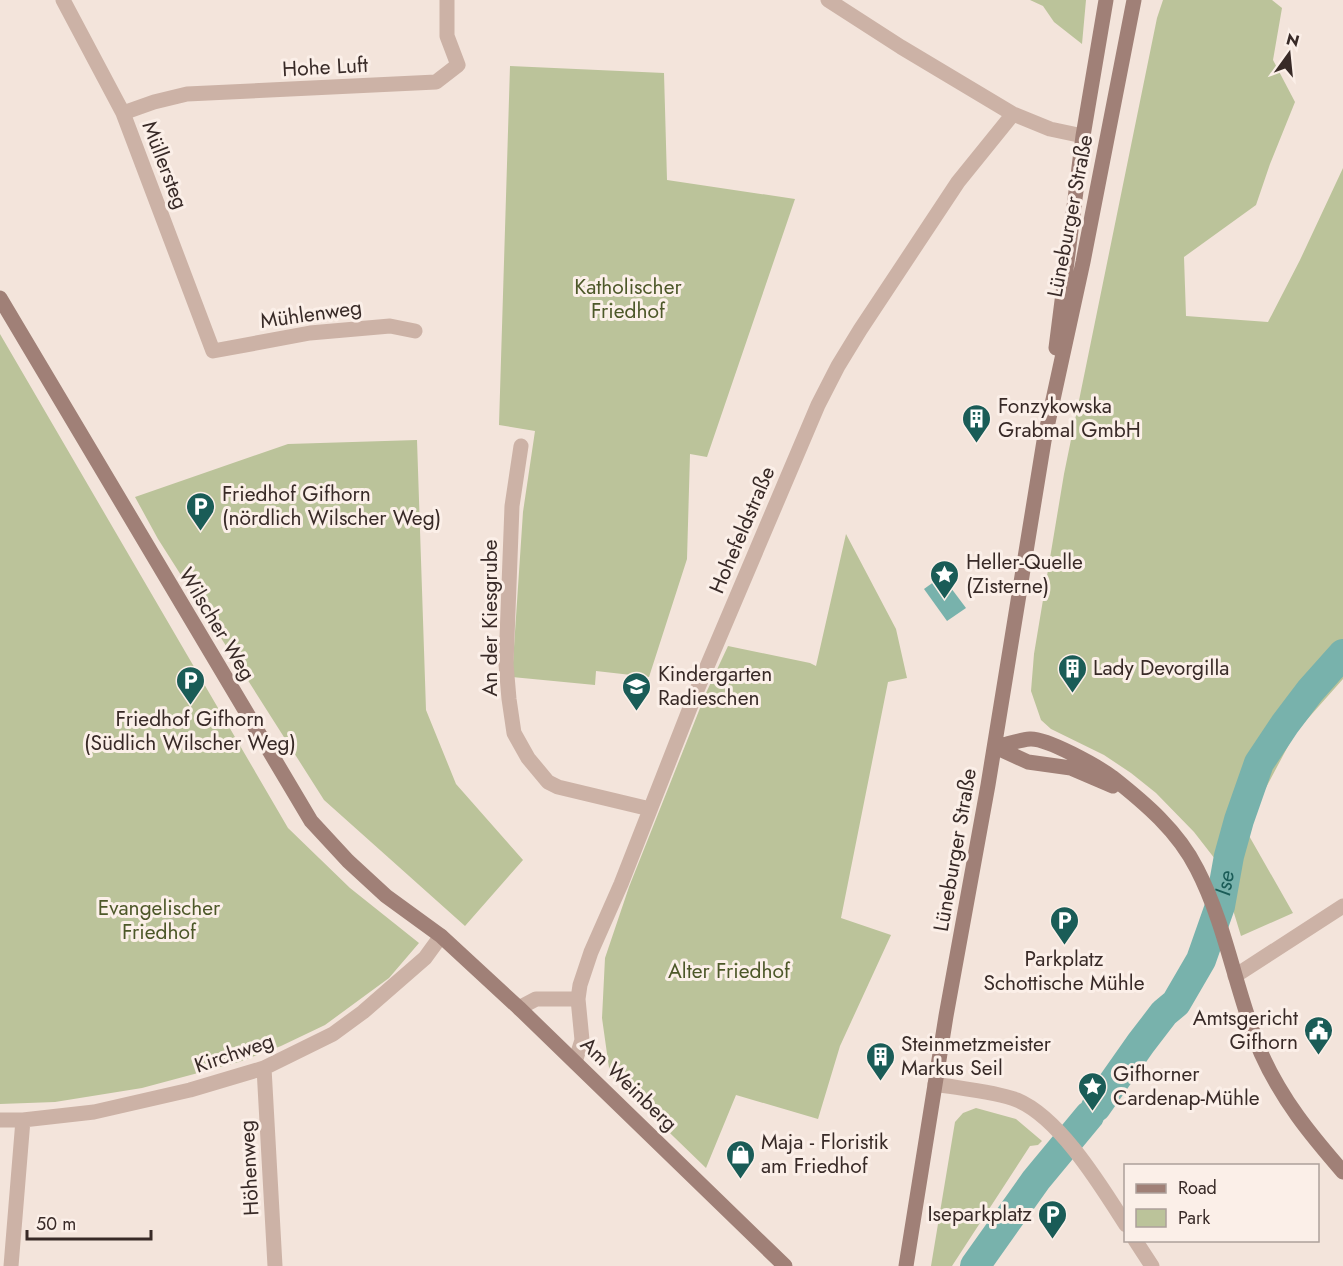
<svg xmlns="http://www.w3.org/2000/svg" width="1343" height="1266" font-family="Jost,sans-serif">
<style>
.green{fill:#bbc39a}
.water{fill:#78b2ac}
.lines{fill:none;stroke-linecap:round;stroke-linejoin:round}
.river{stroke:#78b2ac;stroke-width:30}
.street{stroke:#ccb2a6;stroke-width:15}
.secondary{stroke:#a08077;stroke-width:15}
.labels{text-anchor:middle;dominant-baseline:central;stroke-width:6;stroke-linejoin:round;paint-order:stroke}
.street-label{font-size:21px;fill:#382a27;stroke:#fbefe8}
.park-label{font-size:21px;fill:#4d5829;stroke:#fbefe8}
.poi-label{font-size:21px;fill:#382a27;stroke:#fbefe8;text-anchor:start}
.water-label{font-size:22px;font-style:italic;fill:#1a5c57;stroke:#fbefe8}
</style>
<rect width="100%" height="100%" fill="#f3e4db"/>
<path class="green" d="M1030 0H1086L1082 44 1054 22 1043 6Z
M1163 0H1272L1282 8 1273 60 1295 102 1270 164 1256 205 1184 257 1186 316 1268 322 1300 260 1343 168V679L1295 733 1261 797 1248 834 1293 913 1241 936 1226 887 1215 859 1194 832 1156 793 1131 773 1104 755 1051 729 1041 720 1031 691 1034 654 1064 474 1157 18Z
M510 66 664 73 667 180 795 199 707 457 690 454 687 559 649 677 596 671 595 685 512 677 523 512 535 431 499 425Z
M0 334 288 828 350 888 419 943 389 978 325 1025 281 1046 239 1062 142 1088 55 1102 0 1104Z
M417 440 426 710 456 784 523 860 465 926 324 800 158 539 135 497 288 444Z
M846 534 896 629 907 678 888 682 841 918 891 935 840 1046 818 1119 736 1095 706 1168 610 1075 602 1018 605 958 629 887 706 693 728 646 810 663 816 666Z
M976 1108 1016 1119 1042 1141 1038 1145 1030 1146 952 1266H931L955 1122 963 1113Z"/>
<path class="water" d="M942 576 966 608 947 621 924 589Z"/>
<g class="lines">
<g class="river">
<path id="s1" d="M1096 1107 1141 1043 1164 1013 1176 1003 1201 960 1220 906 1229 856 1239 820 1259 763 1285 724 1310 691 1343 654"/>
<path d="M975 1266 1036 1180 1089 1116"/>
</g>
<path class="street" d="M63 0 123 113 213 351 310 333 390 326 415 331
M828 0 901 47 1013 114 1050 129 1083 136
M123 113 154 102 187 94 436 82 458 65 447 36V0
M521 446 512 506 506 664 509 699 514 733 528 758 548 782 558 787 650 809
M1235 976 1343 906
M519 1008 536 999H578
M575 1062 582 1040 578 999 580 985 591 952 621 884 697 690 818 405 838 366 860 330 958 182 1013 114
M264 1068 275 1266
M935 1084C957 1088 997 1092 1017 1100 1060 1118 1101 1186 1126 1225
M0 1120H23L94 1112 190 1090 264 1068 333 1034 363 1012 425 958 441 936
M1135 1240 1152 1266
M11 1266 23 1120"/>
<path class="secondary" d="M0 298 311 821 348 861 386 896 441 936 519 1008 785 1266
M1056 348 1083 136 1106 0
M995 747C1006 745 1018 740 1030 739 1047 738 1097 766 1112 777 1145 803 1178 831 1197 869 1227 927 1236 994 1261 1053 1282 1100 1310 1134 1343 1172
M995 747 1028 762 1071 768 1113 786
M906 1266 946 1016 988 785 1044 441 1083 262 1134 0"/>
</g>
<defs>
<symbol id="building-pin" viewBox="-11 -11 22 30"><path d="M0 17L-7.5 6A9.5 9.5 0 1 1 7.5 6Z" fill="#1a5c57" stroke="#fbefe8"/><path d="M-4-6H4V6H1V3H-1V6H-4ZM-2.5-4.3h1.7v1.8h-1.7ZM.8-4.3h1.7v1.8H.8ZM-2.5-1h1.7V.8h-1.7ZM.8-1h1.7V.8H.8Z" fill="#fff"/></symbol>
<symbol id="parking-pin" viewBox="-11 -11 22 30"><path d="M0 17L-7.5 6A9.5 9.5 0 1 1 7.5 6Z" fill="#1a5c57" stroke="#fbefe8"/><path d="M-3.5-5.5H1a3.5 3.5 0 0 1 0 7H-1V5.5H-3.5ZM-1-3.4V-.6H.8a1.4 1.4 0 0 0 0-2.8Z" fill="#fff"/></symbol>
<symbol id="sight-pin" viewBox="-11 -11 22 30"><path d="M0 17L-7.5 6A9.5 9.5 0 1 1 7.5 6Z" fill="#1a5c57" stroke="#fbefe8"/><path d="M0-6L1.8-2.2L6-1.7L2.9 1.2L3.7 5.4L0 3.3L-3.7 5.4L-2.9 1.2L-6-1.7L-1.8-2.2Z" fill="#fff"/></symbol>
<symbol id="school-pin" viewBox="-11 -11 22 30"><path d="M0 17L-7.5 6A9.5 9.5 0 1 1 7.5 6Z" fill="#1a5c57" stroke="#fbefe8"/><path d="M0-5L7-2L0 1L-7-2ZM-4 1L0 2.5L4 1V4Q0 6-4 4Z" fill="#fff"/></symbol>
<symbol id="civic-pin" viewBox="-11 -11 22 30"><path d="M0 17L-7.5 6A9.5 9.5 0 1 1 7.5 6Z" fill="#1a5c57" stroke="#fbefe8"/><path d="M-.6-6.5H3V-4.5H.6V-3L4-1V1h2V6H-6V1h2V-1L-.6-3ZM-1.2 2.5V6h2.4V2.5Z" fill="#fff"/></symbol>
<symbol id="shop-pin" viewBox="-11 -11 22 30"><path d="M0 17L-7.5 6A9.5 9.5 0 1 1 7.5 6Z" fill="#1a5c57" stroke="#fbefe8"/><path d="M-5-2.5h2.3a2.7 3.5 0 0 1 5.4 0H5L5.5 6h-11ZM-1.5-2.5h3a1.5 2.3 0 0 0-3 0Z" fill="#fff"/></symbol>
</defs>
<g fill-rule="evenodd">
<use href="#building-pin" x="960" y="402" width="33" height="45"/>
<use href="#parking-pin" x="184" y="490" width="33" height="45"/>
<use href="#sight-pin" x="928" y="558" width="33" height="45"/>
<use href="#building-pin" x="1056" y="652" width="33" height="45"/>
<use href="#parking-pin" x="174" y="664" width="33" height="45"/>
<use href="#school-pin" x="620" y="670" width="33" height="45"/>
<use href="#parking-pin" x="1048" y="904" width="33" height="45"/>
<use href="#civic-pin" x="1302" y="1014" width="33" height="45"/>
<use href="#building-pin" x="864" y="1040" width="33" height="45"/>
<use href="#sight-pin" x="1076" y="1070" width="33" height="45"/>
<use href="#shop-pin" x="724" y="1138" width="33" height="45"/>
<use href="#parking-pin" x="1036" y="1198" width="33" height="45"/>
</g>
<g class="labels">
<g class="street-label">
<text transform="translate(325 67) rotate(-3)">Hohe Luft</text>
<text transform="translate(165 165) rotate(69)">Müllersteg</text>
<text transform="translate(1070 216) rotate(-79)">Lüneburger Straße</text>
<text transform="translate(311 314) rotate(-8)">Mühlenweg</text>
<text transform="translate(742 530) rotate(-67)">Hohefeldstraße</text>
<text transform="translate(490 618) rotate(-90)">An der Kiesgrube</text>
<text transform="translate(217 624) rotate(59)">Wilscher Weg</text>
<text transform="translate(955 850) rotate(-80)">Lüneburger Straße</text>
<text transform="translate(234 1053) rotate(-19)">Kirchweg</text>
<text transform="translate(629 1084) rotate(44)">Am Weinberg</text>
<text transform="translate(249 1168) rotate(-93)">Höhenweg</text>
</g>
<g class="park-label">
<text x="628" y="287">Katholischer<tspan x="628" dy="24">Friedhof</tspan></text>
<text x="159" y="908">Evangelischer<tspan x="159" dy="24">Friedhof</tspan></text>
<text x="729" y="971">Alter Friedhof</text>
</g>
<g class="poi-label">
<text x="998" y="406">Fonzykowska<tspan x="998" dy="24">Grabmal GmbH</tspan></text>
<text x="222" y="494">Friedhof Gifhorn<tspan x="222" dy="24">(nördlich Wilscher Weg)</tspan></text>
<text x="966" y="562">Heller-Quelle<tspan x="966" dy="24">(Zisterne)</tspan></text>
<text x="1093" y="668">Lady Devorgilla</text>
<text x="658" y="674">Kindergarten<tspan x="658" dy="24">Radieschen</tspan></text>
<text x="190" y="719" text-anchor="middle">Friedhof Gifhorn<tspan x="190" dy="24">(Südlich Wilscher Weg)</tspan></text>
<text x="1064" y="959" text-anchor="middle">Parkplatz<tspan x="1064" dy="24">Schottische Mühle</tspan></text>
<text x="1298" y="1018" text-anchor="end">Amtsgericht<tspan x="1298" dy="24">Gifhorn</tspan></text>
<text x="901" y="1044">Steinmetzmeister<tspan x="901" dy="24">Markus Seil</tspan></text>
<text x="1113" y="1074">Gifhorner<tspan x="1113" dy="24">Cardenap-Mühle</tspan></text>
<text x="761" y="1142">Maja - Floristik<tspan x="761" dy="24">am Friedhof</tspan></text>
<text x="1032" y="1214" text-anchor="end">Iseparkplatz</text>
</g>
<g class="water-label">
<text stroke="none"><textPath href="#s1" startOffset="262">Ise</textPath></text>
</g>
</g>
<rect x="1124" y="1164" width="195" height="78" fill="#fbefe8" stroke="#ada09b" stroke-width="1.5"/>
<rect x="1136" y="1184" width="30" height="9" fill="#a08077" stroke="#ada09b" stroke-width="1.5"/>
<text x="1178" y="1194" font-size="18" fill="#382a27">Road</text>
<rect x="1136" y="1209" width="30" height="18" fill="#bbc39a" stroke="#ada09b" stroke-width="1.5"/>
<text x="1178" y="1224" font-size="18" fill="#382a27">Park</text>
<g transform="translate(1289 54) rotate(15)" stroke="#fbefe8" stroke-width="4.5" paint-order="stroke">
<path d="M0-4.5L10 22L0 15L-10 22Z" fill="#382a27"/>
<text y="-9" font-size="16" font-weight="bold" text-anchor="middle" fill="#382a27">N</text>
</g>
<path d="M27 1230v9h124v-9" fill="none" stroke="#382a27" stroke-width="3"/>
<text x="36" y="1230" font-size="18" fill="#382a27" stroke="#fbefe8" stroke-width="4.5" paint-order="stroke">50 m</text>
</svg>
